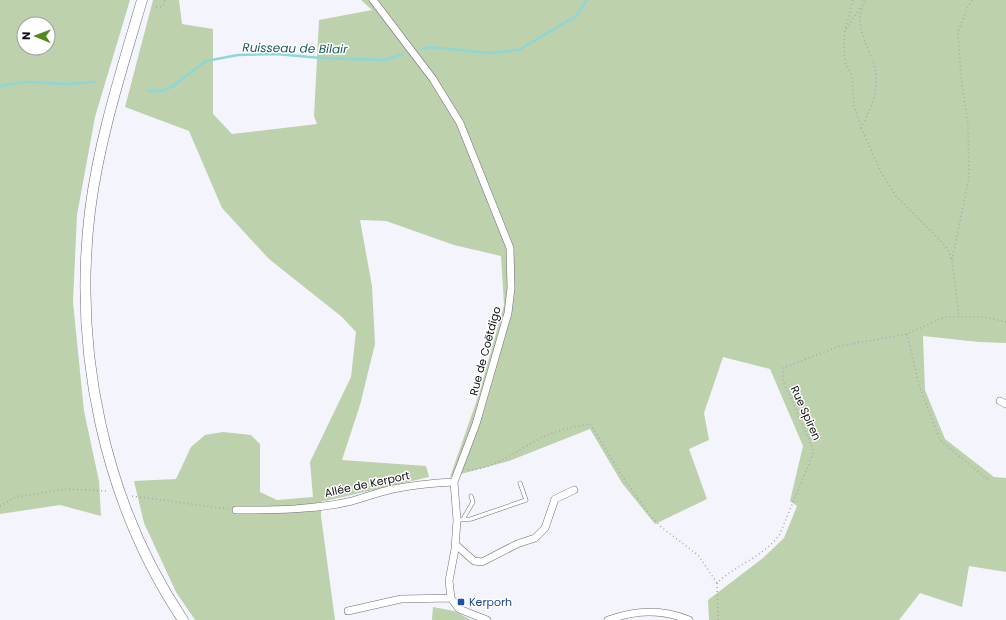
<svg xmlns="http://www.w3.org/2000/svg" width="1006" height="620" font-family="Poppins,sans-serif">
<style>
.green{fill:#bdd1ac;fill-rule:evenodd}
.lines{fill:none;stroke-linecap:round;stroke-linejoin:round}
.stream{stroke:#8dd7d7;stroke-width:2.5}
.service-casing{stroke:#6c6d77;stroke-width:4.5}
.minor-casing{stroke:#6c6d77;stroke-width:8}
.secondary-casing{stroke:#6c6d77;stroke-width:11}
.path{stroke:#a7a8af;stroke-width:1.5;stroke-dasharray:1 3;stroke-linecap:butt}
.service{stroke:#fff;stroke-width:3.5}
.minor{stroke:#fff;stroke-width:7}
.secondary{stroke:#fff;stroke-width:10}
.transit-dot{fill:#1a4fb4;stroke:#fff;stroke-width:1.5}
.labels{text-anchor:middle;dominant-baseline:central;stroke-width:3;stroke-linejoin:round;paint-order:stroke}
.street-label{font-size:11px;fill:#0e0f12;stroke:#fff}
.transit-label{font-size:11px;fill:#164399;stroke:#fff;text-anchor:start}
.water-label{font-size:12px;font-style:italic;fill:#1a5859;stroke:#fff}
</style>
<rect width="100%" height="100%" fill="#f4f4fd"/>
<path class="green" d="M0 0H130L95 117 77 215 73 302 84 411 99 481 101 516 60 505 0 514ZM24 24H48V48H24Z
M153 0H179L182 24 213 29V114L232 134 317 124 314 116 319 20 372 10 361 0H1006V343L979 342 923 336 925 390 945 439 994 477 1006 478V572L969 566 962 607 920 593 899 620H709L708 600 763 558 784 538 797 506 790 501 803 446 770 369 723 357 704 413 709 440 689 449 707 499 655 524 622 483 590 429 509 461 450 477 479 394 504 305 501 256 454 245 386 221 360 220 372 286 375 344 360 405 342 460 426 466 429 477 321 502V516L335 620H195L176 592 144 523 134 481 176 479 191 447 205 435 223 432 251 435 260 444V492L277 500 313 497 310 462 351 377 356 332 342 317 269 259 222 208 189 131 125 107Z
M433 607 454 611 471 620H432Z"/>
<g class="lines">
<path class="stream" d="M422 49 430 47 489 53 519 50 576 16 587 0
M0 86 27 82 66 84 94 82
M148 91H161L173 86 206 61 238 55 276 54 321 58 385 60 403 54"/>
<defs>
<path id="service" d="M463 519 473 502 471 496
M457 520 471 519 526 500 520 483"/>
<path id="minor" d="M373 0 433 79 460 123 510 248 511 288 508 313 476 424 454 482 457 520 455 549 449 581 451 598 459 609 487 620
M1000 401 1006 404
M236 510C274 510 315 510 352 501 366 497 379 492 393 489 413 485 434 483 454 482
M455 544 474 561 482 562 517 544 535 538 545 528 555 499 574 490
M348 611 401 599 451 598
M608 620C636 610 661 609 689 620"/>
<path id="secondary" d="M142 0C122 69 99 139 90 211 73 351 104 502 183 620"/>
</defs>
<use href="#service" class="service-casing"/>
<use href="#minor" class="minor-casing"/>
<use href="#secondary" class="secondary-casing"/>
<path class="path" d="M853 0 845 30 844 45 845 62 852 76 854 106 861 128 881 172 896 196 941 241 948 250 952 260 959 316
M156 7H162L165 0
M846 29 861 7
M861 128C869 112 878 94 876 75 874 50 850 30 865 0
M952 260 969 177 968 125 961 76 958 32 967 9 972 0
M907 334 919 385 940 440 988 480
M468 470C496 469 518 449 543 437 556 431 575 426 590 424L626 482 650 515 661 527 698 555 717 583
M132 496 228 509
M0 506 16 497 66 489 109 491
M718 620 717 583C735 565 764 557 780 534L814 451 783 381V368L840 346 907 334 945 317H985L1006 322"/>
<use href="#service" class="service"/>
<use href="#minor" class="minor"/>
<use href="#secondary" class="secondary"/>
</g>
<rect class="transit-dot" x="457" y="598" width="8" height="8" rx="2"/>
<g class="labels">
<g class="street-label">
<text transform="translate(485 351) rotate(-75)">Rue de Coëtdigo</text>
<text transform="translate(806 413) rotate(66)">Rue Spiren</text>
<text transform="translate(367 484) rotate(-12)">Allée de Kerport</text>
</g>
<g class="transit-label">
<text x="469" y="602">Kerporh</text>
</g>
<g class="water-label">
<text transform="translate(295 48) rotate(1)">Ruisseau de Bilair</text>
</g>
</g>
<g transform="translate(36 36) rotate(271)"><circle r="19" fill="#ffffff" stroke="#9f9fa0"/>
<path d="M0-3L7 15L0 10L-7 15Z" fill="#53871f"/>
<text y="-6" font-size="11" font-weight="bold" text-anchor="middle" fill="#0e0f12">N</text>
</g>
</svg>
